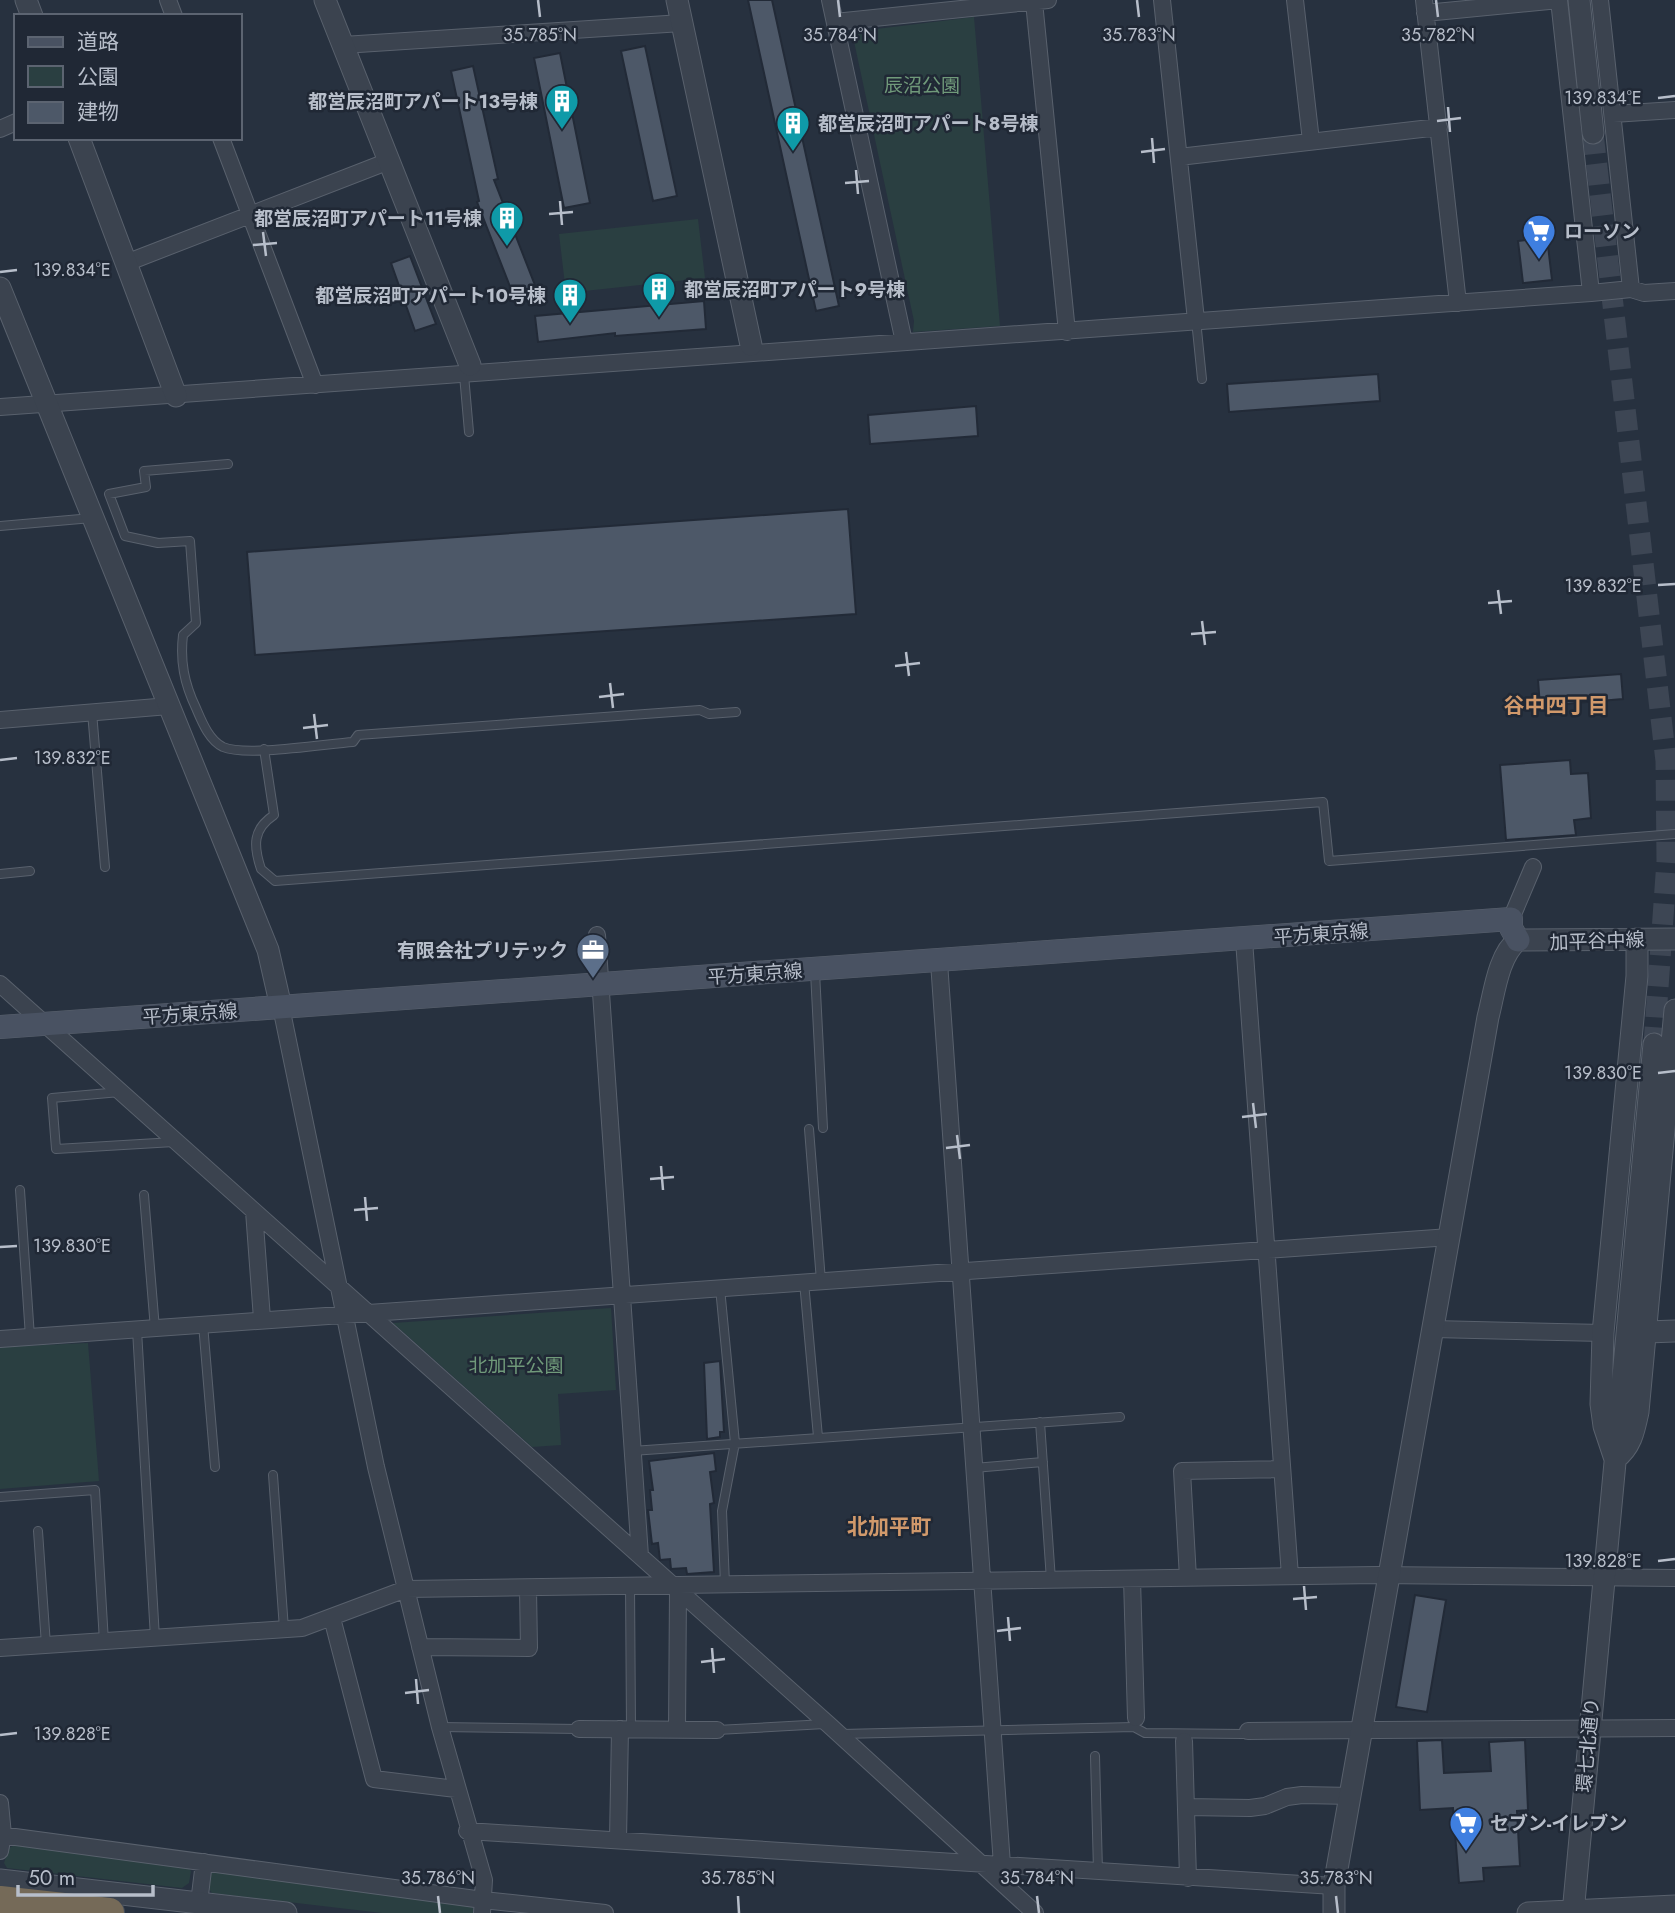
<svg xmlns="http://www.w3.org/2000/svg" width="1675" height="1913" font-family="Jost,'Noto Sans JP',sans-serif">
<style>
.green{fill:#2a3f41}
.building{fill:#4d5868;stroke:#222a37;stroke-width:2}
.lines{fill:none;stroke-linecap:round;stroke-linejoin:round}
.tertiary-tunnel{stroke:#3d4654;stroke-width:21;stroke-dasharray:21 10;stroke-linecap:butt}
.service-casing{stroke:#59616d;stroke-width:10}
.minor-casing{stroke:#59616d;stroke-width:18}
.tertiary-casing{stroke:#59616d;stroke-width:23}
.secondary-casing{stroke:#59616d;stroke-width:24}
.motorway-casing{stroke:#464e5a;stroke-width:32}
.service{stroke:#3b434f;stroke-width:8}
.minor{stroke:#3b434f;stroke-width:16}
.tertiary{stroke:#3b434f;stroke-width:21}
.secondary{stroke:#495262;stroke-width:23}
.motorway{stroke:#756a58;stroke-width:30}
.ticks{fill:none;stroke:#b7beca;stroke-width:2.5}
.labels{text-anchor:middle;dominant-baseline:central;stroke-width:5;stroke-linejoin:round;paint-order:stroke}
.park-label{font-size:19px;fill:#709a7a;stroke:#202835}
.poi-label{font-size:19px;font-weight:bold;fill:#b7beca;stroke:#202835;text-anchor:end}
.street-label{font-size:19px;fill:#b7beca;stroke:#202835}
.neighbourhood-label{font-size:21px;font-weight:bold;fill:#d1996b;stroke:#202835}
.ticks-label{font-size:18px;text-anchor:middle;fill:#b7beca;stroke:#202835;stroke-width:5;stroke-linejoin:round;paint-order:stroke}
</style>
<rect width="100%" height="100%" fill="#27313f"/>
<path class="green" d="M974 17 1000 326 913 332 914 321 852 32Z
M698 219 705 278 566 293 559 234Z
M611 1308 616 1390 558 1394 561 1445 532 1447 393 1323Z
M88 1343 99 1481 0 1489V1347Z
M15 1845 187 1866 191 1871 189 1883 182 1888 7 1868 4 1863 9 1848Z
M212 1871 473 1904V1913H382L212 1893 208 1888Z"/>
<path class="building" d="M748 0H772L839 306 816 311Z
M645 46 677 196 653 201 621 51Z
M560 53 590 203 564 208 534 58Z
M473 66 498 179 494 180 538 293 516 302 477 202 479 201 451 71Z
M1547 237 1552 280 1523 283 1518 241Z
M410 256 436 324 415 331 391 263Z
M704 301 706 329 615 336V333L538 342 535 316Z
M1378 374 1380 401 1229 412 1227 384Z
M976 406 978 436 870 444 868 415Z
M848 509 856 614 255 655 247 552Z
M1621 674 1623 699 1540 706 1538 680Z
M1570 760 1571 774 1588 773 1591 818 1574 820 1576 835 1506 840 1500 765Z
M720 1361 724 1432H720V1437L707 1439 704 1363Z
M714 1453 716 1471 710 1472 714 1503 710 1504 714 1572 687 1574 686 1568 671 1569 670 1559 660 1560 658 1543 652 1544 648 1510H652L650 1490H653L649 1461Z
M1415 1595 1446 1600 1427 1712 1396 1707Z
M1442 1740 1444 1773 1491 1771 1489 1742 1525 1740 1528 1810 1517 1811 1520 1866 1483 1868 1484 1881 1459 1883 1453 1808 1420 1810 1417 1741Z"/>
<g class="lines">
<path class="tertiary-tunnel" d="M1593 133 1666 761 1667 861 1654 1044"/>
<defs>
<path id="service" d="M1196 320 1202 379
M464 375 469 432
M228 464 144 471 146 487 109 494 125 536 158 543 190 541 196 623 183 635C180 661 184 683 196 708 202 722 209 740 223 747 246 757 325 744 353 742L358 735 700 710 709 714 736 712
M0 526 92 518
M92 712 105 867
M264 749 274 815C253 829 253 845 261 869L275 881 1323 802 1329 861 1675 834
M0 874 30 871
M815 972 823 1128
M120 1092 52 1098 56 1149 174 1142
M809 1129 821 1281
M20 1190 30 1337
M144 1195 155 1329
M804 1282 818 1437
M720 1288 735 1443 722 1511 725 1584
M203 1324 215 1467
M137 1330 155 1638
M1040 1422 1051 1580
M632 1451 1120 1417
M974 1468 1043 1462
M273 1475 284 1629
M0 1497 95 1490 104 1642
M38 1531 46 1645
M630 1585 631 1729
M440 1727 579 1729
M717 1730 825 1724
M842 1734 1134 1727 1145 1733 1243 1734 1248 1731
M1095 1756 1098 1871"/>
<path id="minor" d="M168 0 174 16
M830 0 904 342
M1162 0 1196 320
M1295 0 1311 141
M1424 0 1458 303
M1559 0 1591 293 1631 289 1600 0
M1034 2 1067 332
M1425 13 1559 0
M835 22 1048 0
M343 45 682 23
M1613 114 1675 110
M0 129 16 122
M221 138 315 385
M1179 157 1439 127
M126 263 389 161
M1631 289 1644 293 1675 291
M0 407 1591 293
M0 720 169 706
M1511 919 1533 867
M597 935 640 1556
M1244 940 1290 1576
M939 962 1002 1865
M0 984 828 1724 1035 1913
M281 1007 376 1467 440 1727 484 1880 482 1913
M254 1211 262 1319
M1434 1329 1603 1333
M0 1339 1450 1237
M1188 1578 1182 1471 1281 1469
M1132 1579 1136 1718
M332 1618 374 1779 456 1789
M420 1647 529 1648 528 1589
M0 1648 302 1628 406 1589 1378 1575 1675 1578
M579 1729 717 1730
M677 1730 678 1590
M1248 1731 1675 1728
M1184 1741 1188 1878
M0 1803 3 1835 0 1851
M1186 1807 1250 1808 1265 1806 1287 1797 1302 1795 1352 1796
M467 1831 1334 1886
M0 1835 483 1900 605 1913
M618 1840 620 1729
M199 1903 204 1862"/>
<path id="tertiary" d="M26 0 32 16
M325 0 470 365
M677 0 751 345
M1579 0 1593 133
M79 138 176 396
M0 288 268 950 281 1007
M1637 939V976L1603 1333 1601 1404 1604 1426 1615 1459C1631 1447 1634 1431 1638 1412L1675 1010
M1647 1332 1675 1331
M0 1880 286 1913
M1334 1913V1886L1488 1017C1494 995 1498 955 1518 940L1675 939
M1528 1913 1675 1906
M1573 1913 1654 1044"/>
<path id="secondary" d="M0 1027 1511 919V928L1518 940"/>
<path id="motorway" d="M0 1901 109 1913"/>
</defs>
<use href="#service" class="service-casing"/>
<use href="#minor" class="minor-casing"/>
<use href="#tertiary" class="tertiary-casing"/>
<use href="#secondary" class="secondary-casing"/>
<use href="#motorway" class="motorway-casing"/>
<use href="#service" class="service"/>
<use href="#minor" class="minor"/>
<use href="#tertiary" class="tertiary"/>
<use href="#secondary" class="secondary"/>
<use href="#motorway" class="motorway"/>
</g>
<path class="ticks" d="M538 0 540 17M838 0 840 17M1137 0 1139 17M1436 0 1438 17M1658 98 1675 96M1448 107 1450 132M1437 121 1461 118M1152 138 1154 163M1141 152 1165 149M856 170 858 194M845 183 869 181M560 201 562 225M549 214 573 212M263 232 266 256M253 245 277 243M0 272 17 270M1658 585 1675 584M1498 590 1501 614M1488 603 1512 601M1202 621 1205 645M1191 634 1216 632M906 652 909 676M895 666 920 663M610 683 613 708M599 697 624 694M314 714 317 739M303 728 328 725M0 760 17 758M1658 1073 1675 1071M1253 1103 1256 1128M1242 1117 1267 1114M957 1135 960 1159M946 1148 970 1145M661 1166 663 1190M650 1179 674 1177M365 1197 367 1221M354 1210 378 1208M0 1247 17 1246M1658 1561 1675 1559M1304 1586 1306 1610M1293 1599 1317 1597M1008 1617 1010 1641M997 1631 1021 1628M712 1648 714 1673M701 1662 725 1659M416 1679 418 1704M405 1693 429 1690M0 1735 17 1733M438 1896 440 1913M738 1896 739 1913M1037 1896 1039 1913M1336 1896 1338 1913"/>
<defs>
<symbol id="building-pin" viewBox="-11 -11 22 30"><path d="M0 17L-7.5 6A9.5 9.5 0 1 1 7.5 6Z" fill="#0f9aa8" stroke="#202835"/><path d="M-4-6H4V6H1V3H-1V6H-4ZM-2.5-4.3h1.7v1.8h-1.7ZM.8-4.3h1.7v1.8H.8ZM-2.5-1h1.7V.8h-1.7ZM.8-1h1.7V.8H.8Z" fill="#fff"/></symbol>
<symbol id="supermarket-pin" viewBox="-11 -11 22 30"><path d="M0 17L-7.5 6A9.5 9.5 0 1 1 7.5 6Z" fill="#3f7fe0" stroke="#202835"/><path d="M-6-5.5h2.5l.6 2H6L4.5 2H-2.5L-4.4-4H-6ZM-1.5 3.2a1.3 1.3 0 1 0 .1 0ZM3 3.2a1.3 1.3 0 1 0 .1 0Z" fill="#fff"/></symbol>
<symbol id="office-pin" viewBox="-11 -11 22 30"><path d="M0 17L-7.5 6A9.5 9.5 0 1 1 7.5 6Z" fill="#5c6f8a" stroke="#202835"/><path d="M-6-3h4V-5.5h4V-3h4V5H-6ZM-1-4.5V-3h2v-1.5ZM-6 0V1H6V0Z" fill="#fff"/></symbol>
</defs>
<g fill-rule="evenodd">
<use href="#building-pin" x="543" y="82" width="38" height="52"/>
<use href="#building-pin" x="774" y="104" width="38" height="52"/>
<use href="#building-pin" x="488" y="199" width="38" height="52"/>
<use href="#supermarket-pin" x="1520" y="212" width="38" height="52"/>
<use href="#building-pin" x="640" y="270" width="38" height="52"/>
<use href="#building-pin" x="551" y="276" width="38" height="52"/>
<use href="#office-pin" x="574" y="931" width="38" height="52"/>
<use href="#supermarket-pin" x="1447" y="1804" width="38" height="52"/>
</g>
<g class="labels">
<g class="park-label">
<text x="922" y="85">辰沼公園</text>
<text x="516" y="1365">北加平公園</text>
</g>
<g class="poi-label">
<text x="538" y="101">都営辰沼町アパート13号棟</text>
<text x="818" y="123" text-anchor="start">都営辰沼町アパート8号棟</text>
<text x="482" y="218">都営辰沼町アパート11号棟</text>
<text x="1564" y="231" text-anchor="start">ローソン</text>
<text x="684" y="289" text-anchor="start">都営辰沼町アパート9号棟</text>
<text x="546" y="295">都営辰沼町アパート10号棟</text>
<text x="568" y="950">有限会社プリテック</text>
<text x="1490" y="1823" text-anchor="start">セブン-イレブン</text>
</g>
<g class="street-label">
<text transform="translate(1321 934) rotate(-4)">平方東京線</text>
<text transform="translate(1597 941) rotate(-2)">加平谷中線</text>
<text transform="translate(755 974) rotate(-4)">平方東京線</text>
<text transform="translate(190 1014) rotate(-4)">平方東京線</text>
<text transform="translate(1588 1745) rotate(-85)">環七北通り</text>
</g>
<g class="neighbourhood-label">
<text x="1556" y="706">谷中四丁目</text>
<text x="889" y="1527">北加平町</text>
</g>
</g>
<g class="ticks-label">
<text x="540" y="41">35.785°N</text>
<text x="840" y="41">35.784°N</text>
<text x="1139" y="41">35.783°N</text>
<text x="1438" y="41">35.782°N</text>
<text x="1603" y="104">139.834°E</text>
<text x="72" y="276">139.834°E</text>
<text x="1603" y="592">139.832°E</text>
<text x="72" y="764">139.832°E</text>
<text x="1603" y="1079">139.830°E</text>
<text x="72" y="1252">139.830°E</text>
<text x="1603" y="1567">139.828°E</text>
<text x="72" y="1740">139.828°E</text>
<text x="438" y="1884">35.786°N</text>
<text x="738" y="1884">35.785°N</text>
<text x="1037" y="1884">35.784°N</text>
<text x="1336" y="1884">35.783°N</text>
</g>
<rect x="14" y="14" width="228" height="126" fill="#202835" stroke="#5c6471" stroke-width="2"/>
<rect x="28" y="37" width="35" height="10" fill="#495262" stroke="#5c6471" stroke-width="2"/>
<text x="77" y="49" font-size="21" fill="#b7beca">道路</text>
<rect x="28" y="66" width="35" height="21" fill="#2a3f41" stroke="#5c6471" stroke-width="2"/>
<text x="77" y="84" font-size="21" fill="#b7beca">公園</text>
<rect x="28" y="102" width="35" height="21" fill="#4d5868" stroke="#5c6471" stroke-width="2"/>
<text x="77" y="119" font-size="21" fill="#b7beca">建物</text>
<path d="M18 1885v10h135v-10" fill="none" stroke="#b7beca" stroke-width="3.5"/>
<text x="28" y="1885" font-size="21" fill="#b7beca" stroke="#202835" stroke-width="5" paint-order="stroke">50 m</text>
</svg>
